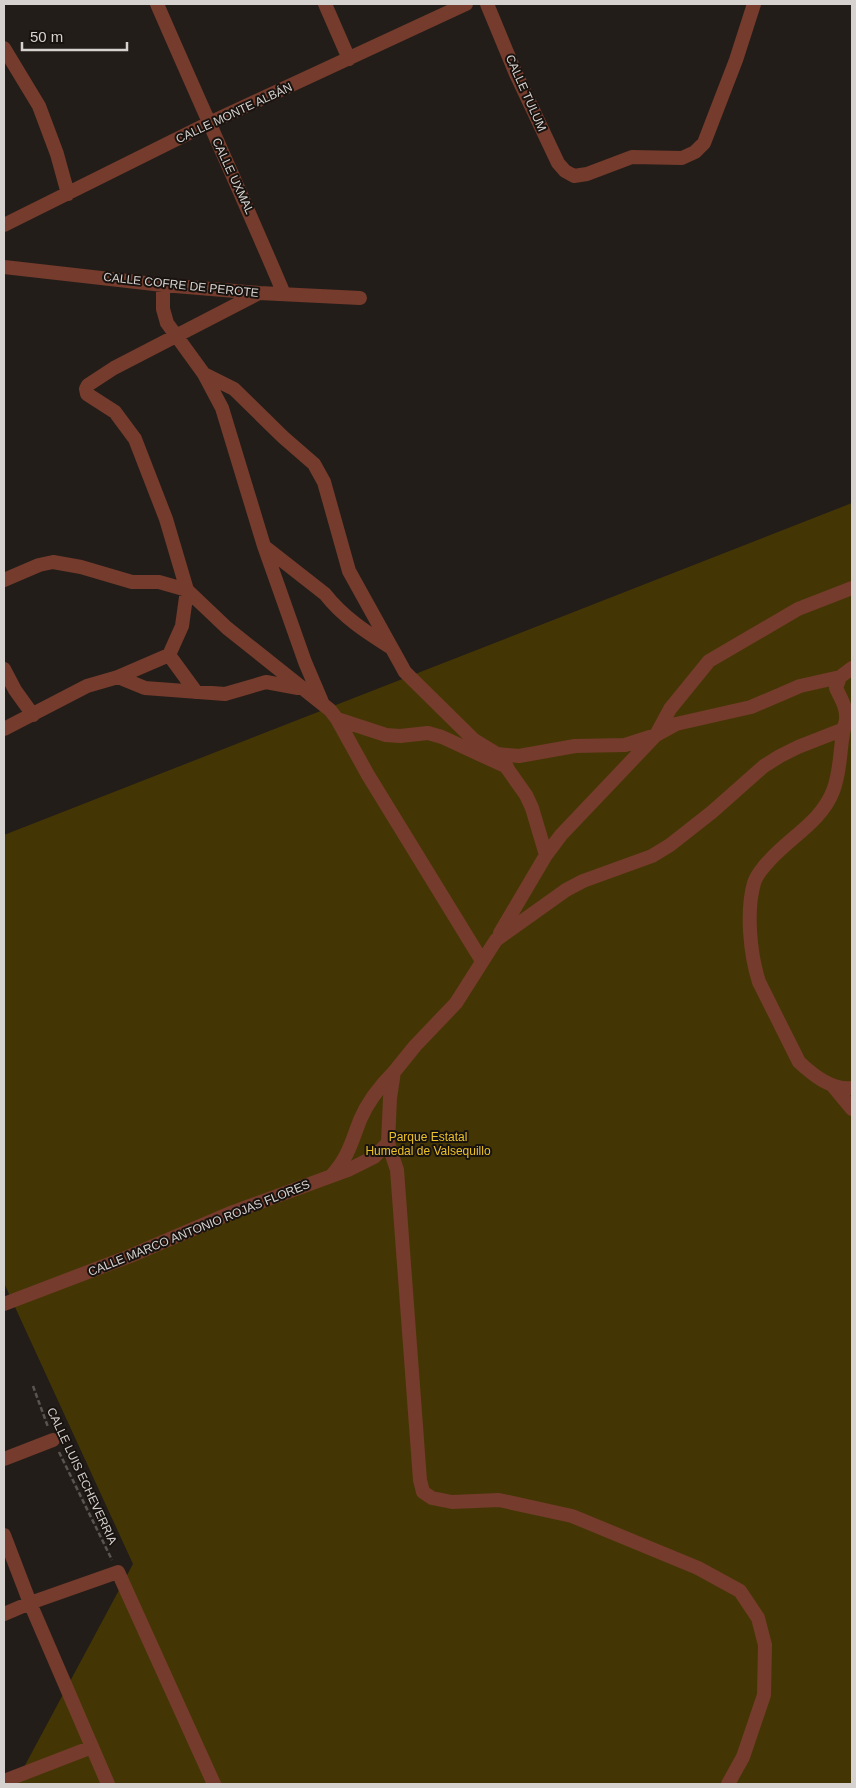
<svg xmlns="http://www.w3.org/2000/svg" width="856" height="1788" font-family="Arial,sans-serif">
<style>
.green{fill:#443604}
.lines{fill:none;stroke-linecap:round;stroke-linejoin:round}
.path{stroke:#595450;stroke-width:2.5;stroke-dasharray:5 2.5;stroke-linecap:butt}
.minor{stroke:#753b2c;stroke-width:14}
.labels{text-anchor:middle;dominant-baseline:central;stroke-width:4;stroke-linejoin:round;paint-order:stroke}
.street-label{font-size:12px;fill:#d6d2cf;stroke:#191310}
.park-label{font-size:12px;fill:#eac127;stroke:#191310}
</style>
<rect width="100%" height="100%" fill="#231d19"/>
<path class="green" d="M852 503V1784H15L133 1564 4 1283V835Z"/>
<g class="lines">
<path class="path" d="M33 1386 48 1427
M59 1452 112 1560"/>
<path class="minor" d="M157 4C199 101 243 197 284 294
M325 4 349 59
M487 4 516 74 558 163 565 171 574 176 587 174 632 157 682 158 695 152 704 143 736 60 754 4
M4 48 39 106 57 154 68 194
M4 225 209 123 466 4
M4 267 163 285 259 293 360 298
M163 285V309L167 323 204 374 222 408 264 546 305 662 322 702
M204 374 234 389 283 437 314 464 324 482 349 571 405 672 474 740 497 754 519 756 575 746 625 745 656 735 676 724 751 707 800 686 840 677
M265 547 325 594C343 617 366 632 390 647
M4 580 39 565 53 562 81 567 132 582H159L187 590 227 628 330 710 337 719 368 775 482 961
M169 655 196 692
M852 668 840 677 836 688C841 699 847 707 846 720 839 743 842 769 833 791 821 822 790 837 769 861 764 866 756 876 754 883 746 911 750 954 759 982L799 1062C814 1076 832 1090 852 1088
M4 669 15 690 33 715
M118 677 145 688 225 694 266 682 298 688
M337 719 386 735 400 736 428 733 442 737 507 767
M4 729 87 686 118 677 169 655 182 626 187 590 166 519 135 439 115 412 87 394 86 389 88 385 114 368 259 293
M502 761 526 795 532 808 546 855
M500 933 546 855 561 835 656 735 670 709 709 661 798 609 852 588
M833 1086 852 1109
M332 1175C348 1158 352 1141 360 1120 368 1101 380 1086 394 1072
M4 1304 130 1256 233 1212 348 1170 374 1157 388 1143
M4 1459 53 1440
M4 1535 30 1603 108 1784
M4 1614 30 1603 118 1572 214 1784
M4 1781 92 1747
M728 1784 743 1757 764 1695 765 1645 758 1618 740 1591 698 1568 572 1516 499 1500 452 1502 432 1498 423 1492 420 1480 397 1170 388 1143 390 1098 394 1072 415 1046 456 1003 496 940 566 890 583 881 652 856 670 845 712 812 764 766 780 756 798 747 844 729"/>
</g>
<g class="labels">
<g class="street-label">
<text transform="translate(526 93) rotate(66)">CALLE TULUM</text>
<text transform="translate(234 113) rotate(-25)">CALLE MONTE ALBÁN</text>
<text transform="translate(233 176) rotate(65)">CALLE UXMAL</text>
<text transform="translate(181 285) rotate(6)">CALLE COFRE DE PEROTE</text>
<text transform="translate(199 1228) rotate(-22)">CALLE MARCO ANTONIO ROJAS FLORES</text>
<text transform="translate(82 1476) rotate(65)">CALLE LUIS ECHEVERRIA</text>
</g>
<g class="park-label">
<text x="428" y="1137">Parque Estatal<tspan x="428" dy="14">Humedal de Valsequillo</tspan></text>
</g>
</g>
<rect width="856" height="1788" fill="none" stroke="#d6d2cf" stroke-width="10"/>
<path d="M22 42v8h105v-8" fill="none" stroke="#d6d2cf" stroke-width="2.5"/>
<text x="30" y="42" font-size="15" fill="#d6d2cf" stroke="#191310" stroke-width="4" paint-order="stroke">50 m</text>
</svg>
